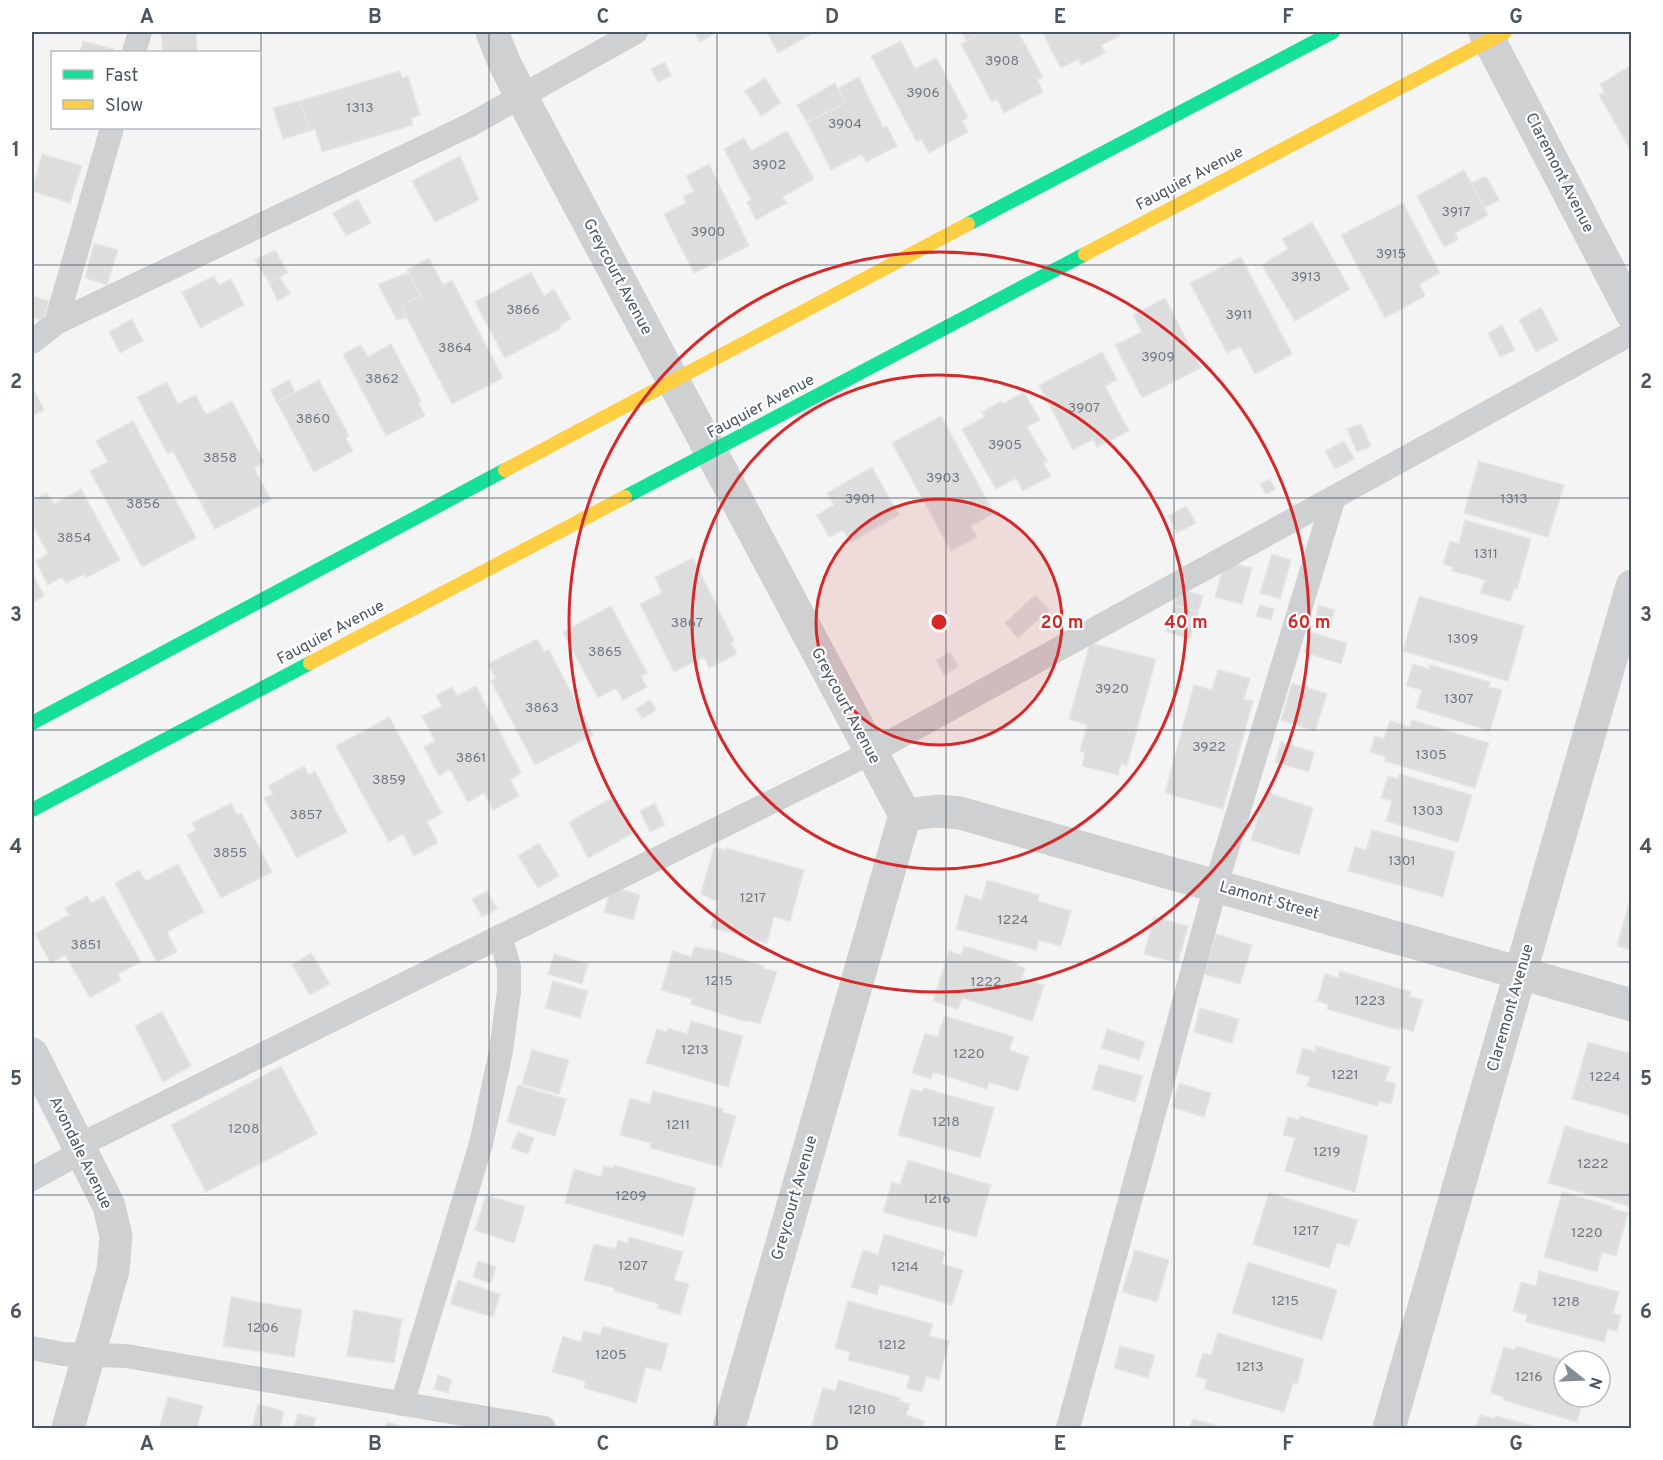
<svg xmlns="http://www.w3.org/2000/svg" width="1663" height="1460" font-family="Overpass,sans-serif">
<style>
.building{fill:#ddddde;stroke:#e5e6e7;stroke-width:1.5}
.lines{fill:none;stroke-linecap:round;stroke-linejoin:round}
.lane{stroke:#ced0d2;stroke-width:24}
.street{stroke:#ced0d2;stroke-width:33}
.fast{stroke:#16e098;stroke-width:14}
.slow{stroke:#ffcf43;stroke-width:14}
.grid{fill:none;stroke:#4a5661;stroke-width:1.5;stroke-opacity:0.55}
.ring{fill:none;stroke:#d62828;stroke-width:3}
.labels{text-anchor:middle;dominant-baseline:central;stroke-width:4.5;stroke-linejoin:round;paint-order:stroke}
.number-label{font-size:14px;fill:#707881}
.street-label{font-size:16px;fill:#4a5661;stroke:#fff}
.centre{fill:#d62828;stroke:#fff;stroke-width:3}
.ring-label{font-size:18px;text-anchor:middle;font-weight:bold;fill:#d62828;stroke:#fff;stroke-width:4.5;stroke-linejoin:round;paint-order:stroke}
.neatline{fill:none;stroke:#4a5661;stroke-width:2}
.grid-label{font-size:20px;text-anchor:middle;font-weight:bold;fill:#4a5661}
</style>
<rect width="100%" height="100%" fill="#f4f4f4"/>
<path class="building" d="M196 32 197 52H163L161 33Z
M694 32H717L700 42Z
M767 32H811L812 34 778 53Z
M962 32H983L966 41Z
M983 32H1018L1043 77 1037 80 1043 92 1004 113 997 99 992 102 961 44Z
M1042 32H1117L1120 36 1101 45 1105 53 1081 65 1079 59 1061 68Z
M83 41 114 49V52H80Z
M901 41 915 69 936 58 968 117 962 121 968 132 929 153 921 139 917 142 871 56Z
M665 62 671 76 658 82 651 69Z
M1632 65V153L1599 95 1604 92 1600 84Z
M400 71 402 78 408 76 420 115 411 118 413 125 322 152 315 129 310 131 300 101Z
M859 77 883 127 887 126 897 146 866 162 862 154 831 170 807 122 845 103 838 88Z
M765 78 781 103 761 116 745 91Z
M835 83 845 103 807 122 797 105Z
M300 101 310 131 283 139 273 108Z
M787 131 814 179 782 197 787 203 756 220 747 202 751 200 724 149 744 138 751 151Z
M42 154 82 166 70 203 32 191Z
M460 156 479 200 435 222 412 181Z
M709 164 749 246 694 273 664 214 686 203 683 196 694 191 686 176Z
M1464 170 1488 215 1455 233 1458 240 1444 247 1417 196Z
M1486 176 1499 200 1484 208 1471 183Z
M358 199 371 223 346 236 333 213Z
M1403 203 1440 273 1419 284 1425 296 1385 318 1341 235Z
M1312 222 1350 289 1295 321 1262 265 1288 249 1282 239Z
M94 243 118 250 107 285 85 278Z
M275 250 288 273 269 283 255 260Z
M1241 257 1292 354 1255 374 1240 346 1227 353 1190 283Z
M429 258 443 285 452 280 503 378 452 404 401 306 421 296 407 270Z
M531 272 544 296 554 289 571 319 559 326 561 328 505 358 475 302Z
M409 273 421 296 401 306 407 317 397 320 378 284Z
M214 276 219 285 231 279 244 305 200 328 182 292Z
M280 277 290 294 278 301 269 283Z
M32 296 49 301 43 321 32 317Z
M1165 298 1201 368 1142 398 1115 345 1142 332 1133 315Z
M1541 307 1558 340 1536 352 1519 320Z
M132 319 143 341 120 353 109 332Z
M1502 325 1515 350 1500 357 1488 333Z
M391 344 421 401 418 402 425 416 386 436 343 354 361 345 368 357Z
M1102 352 1117 380 1105 386 1129 431 1097 447 1093 439 1073 450 1039 385Z
M289 380 295 392 277 402 271 390Z
M319 380 349 436 346 438 353 451 314 472 277 402Z
M167 382 178 404 196 395 206 415 232 401 264 462 254 468 271 500 215 529 173 451 168 454 137 397Z
M32 386 44 410 32 416Z
M1024 392 1040 420 1027 427 1047 461 1043 463 1051 476 1023 491 1016 478 996 489 962 429 985 417 982 412 1002 401 1003 404Z
M941 416 994 513 971 526 977 537 951 551 892 443Z
M133 421 196 538 142 567 90 471 108 462 96 441Z
M1361 424 1371 446 1357 452 1347 429Z
M1344 441 1354 459 1335 469 1325 451Z
M1479 461 1564 485 1548 537 1464 513Z
M872 467 899 515 851 542 843 530 829 537 817 515 834 505 827 493Z
M1270 479 1275 489 1266 494 1260 484Z
M81 489 120 560 86 578 84 574 66 583 62 577 48 585 36 561 48 554 32 523V501L47 493 54 504Z
M1186 506 1196 523 1177 533 1168 516Z
M1465 520 1531 539 1517 589H1514L1510 601 1480 593 1485 580 1452 571V567L1443 564 1450 541 1459 544Z
M1272 554 1291 560 1280 599 1260 593Z
M693 558 734 641 731 643 737 654 709 668 704 657 674 672 640 604 662 593 655 577Z
M1225 561 1252 568 1242 604 1215 597Z
M32 573 44 596 32 603Z
M1179 589 1203 596 1198 612 1174 605Z
M1035 595 1049 610 1018 638 1005 623Z
M1419 596 1524 626 1508 681 1403 651Z
M1174 605 1198 612 1190 639 1166 632Z
M1260 605 1274 609 1271 620 1256 616Z
M1319 605 1335 610 1330 627 1314 621Z
M611 606 647 673 641 676 647 687 623 700 616 688 598 698 563 632Z
M1311 632 1347 643 1341 664 1304 652Z
M537 639 544 652 549 650 593 735 535 765 491 681 496 678 488 664Z
M1090 643 1156 659 1127 766 1121 764 1118 775 1082 766 1085 753 1080 751 1087 725 1069 719Z
M950 652 958 667 944 675 936 660Z
M1413 664 1429 669 1430 665 1490 682 1489 687 1502 690 1490 731 1416 708 1422 690 1406 686Z
M1218 670 1250 678 1244 699 1253 701 1223 809 1165 793 1194 685 1212 690Z
M1292 683 1327 694 1315 731 1281 720Z
M476 686 521 773 510 780 519 796 493 810 484 793 468 802 450 769 439 776 424 747 435 741 422 716 442 706 436 696 452 687 457 696Z
M650 700 656 710 642 719 636 709Z
M389 717 442 813 427 822 438 843 414 856 403 834 389 842 336 746Z
M1412 720 1489 743 1475 788 1385 761 1386 757 1370 752 1375 736 1384 739 1390 721 1410 727Z
M1281 742 1314 752 1309 772 1275 762Z
M304 766 309 775 315 771 347 832 297 858 264 798 273 794 268 786Z
M1399 774 1472 795 1458 842 1386 821 1392 801 1381 798 1388 776 1398 779Z
M1266 792 1313 808 1299 855 1251 840Z
M614 797 634 833 588 858 569 822Z
M231 803 237 815 241 813 272 872 221 898 187 835 196 830 192 823Z
M655 803 665 825 650 832 640 811Z
M1372 830 1455 852 1443 897 1348 871 1355 847 1366 850Z
M539 843 559 876 538 888 518 856Z
M714 847 725 850 726 848 804 870 790 921 774 917 767 943 711 927 719 902 701 894Z
M178 864 204 912 167 932 177 952 157 962 115 883 139 870 146 881Z
M987 880 1039 895 1038 901 1071 911 1061 946 1039 940 1036 950 956 929 965 895 982 900Z
M612 886 640 895 633 920 604 912Z
M487 891 497 909 482 917 472 899Z
M87 896 91 903 104 896 141 962 118 974 121 980 90 998 65 955 51 963 35 934 69 915 65 908Z
M1631 896H1632V950L1617 946Z
M1154 917 1188 926 1178 963 1144 954Z
M1216 934 1252 945 1240 984 1204 974Z
M695 946 707 950 708 948 764 966 763 968 777 972 760 1024 747 1020V1022L690 1004 692 999 661 990 673 951 691 957Z
M964 946 1018 963 1017 965 1025 968 1021 979 1044 985 1032 1021 962 998 958 1009 933 1001 949 951 961 955Z
M311 953 330 984 310 995 292 965Z
M554 954 588 964 582 984 548 974Z
M1340 971 1411 992 1409 996 1423 1000 1413 1032 1400 1027 1399 1030 1327 1009 1329 1005 1317 1001 1325 974 1338 978Z
M553 981 588 991 580 1018 545 1008Z
M1200 1008 1239 1019 1232 1043 1194 1032Z
M162 1012 191 1066 163 1082 135 1026Z
M945 1016 1014 1037 1009 1050 1029 1057 1018 1091 989 1082 987 1089 933 1072 931 1079 912 1073 925 1033 937 1037Z
M691 1021 743 1036 728 1087 646 1063 657 1029 667 1032 668 1028 687 1034Z
M1107 1029 1145 1042 1139 1060 1101 1048Z
M1588 1042 1632 1054V1116L1572 1099Z
M1316 1046 1390 1067 1385 1081 1396 1084 1391 1104 1379 1101 1378 1106 1307 1086 1310 1077 1296 1073 1303 1048 1315 1052Z
M532 1050 569 1060 559 1094 522 1084Z
M1099 1064 1143 1076 1135 1102 1092 1089Z
M281 1066 317 1134 206 1192 171 1125Z
M1179 1083 1211 1093 1204 1117 1172 1107Z
M518 1085 566 1099 555 1136 507 1122Z
M924 1088 994 1108 980 1158 898 1135 911 1089 923 1092Z
M653 1091 723 1109 722 1112 736 1116 721 1167 650 1148 651 1143 620 1135 630 1098 650 1104Z
M1300 1116 1368 1136 1355 1192 1285 1171 1295 1138 1283 1135 1288 1117 1299 1120Z
M1565 1126 1632 1145V1207L1548 1183Z
M518 1132 534 1138 528 1154 511 1148Z
M908 1160 991 1185 976 1237 883 1212 892 1182 900 1185Z
M614 1165 696 1188 683 1236 565 1203 574 1169 601 1177 604 1166 613 1168Z
M1562 1192 1614 1207 1613 1209 1628 1213 1616 1256 1602 1252 1597 1272 1544 1257Z
M1269 1193 1358 1220 1349 1246 1337 1243 1329 1268 1253 1244Z
M486 1195 525 1207 514 1243 475 1230Z
M884 1234 945 1252 942 1264 963 1270 952 1305 880 1284 877 1295 851 1287 863 1250 878 1255Z
M629 1237 683 1252 674 1280 689 1284 680 1315 657 1308 659 1304 614 1291 615 1288 584 1280 594 1244 616 1249 618 1240 628 1243Z
M1135 1250 1169 1260 1157 1302 1122 1292Z
M478 1261 496 1267 491 1283 473 1277Z
M1248 1262 1337 1290 1322 1340 1232 1313Z
M1539 1271 1619 1292 1613 1313 1621 1315 1617 1332 1608 1329 1604 1342 1526 1322 1527 1315 1513 1311 1521 1282 1536 1286Z
M458 1280 500 1294 493 1317 450 1304Z
M231 1297 302 1310 294 1357 223 1346Z
M848 1301 933 1324 929 1336 949 1341 939 1380 926 1376 922 1392 907 1388 910 1376 848 1360 850 1352 835 1348Z
M354 1310 402 1319 394 1363 347 1356Z
M603 1326 668 1344 661 1371 646 1367 636 1403 584 1388 585 1381 552 1372 563 1336 581 1342 584 1331 600 1335Z
M1218 1333 1304 1359 1297 1384 1293 1383 1284 1412 1204 1389 1207 1380 1196 1376 1203 1353 1211 1355Z
M1120 1346 1155 1355 1148 1378 1114 1368Z
M1516 1346 1566 1361H1564V1397H1584L1577 1422 1503 1400 1504 1397 1490 1393 1504 1347 1515 1350Z
M1600 1371 1609 1374 1601 1401 1587 1397H1600Z
M438 1375 452 1379 448 1393 434 1389Z
M839 1380 900 1398 899 1401 910 1404 906 1415 924 1421 922 1428H811L823 1388 835 1391Z
M168 1397 203 1406 197 1428H159Z
M258 1404 284 1411 280 1428H252Z
M298 1414 316 1418 313 1428H294Z
M1480 1415 1495 1419 1496 1416 1541 1428H1476Z
M1193 1419 1225 1428H1190Z
M387 1422 408 1428H385Z"/>
<g class="lines">
<path class="lane" d="M134 52 140 32
M56 323 470 125 636 32
M32 342 56 323 112 128
M78 1146 870 753 1632 333
M32 1179 81 1152
M32 1348 63 1354 126 1356 544 1428
M402 1404 481 1144 501 1051 509 991V967L500 936
M1068 1428 1216 885 1334 497"/>
<path class="street" d="M492 32 504 62 521 96 905 815 729 1428
M1485 32 1632 314
M905 815 937 811 960 813 1632 1005
M32 1054 109 1206 116 1236 113 1270 68 1428
M1389 1428 1632 586"/>
<path class="fast" d="M968 224 1333 32
M625 497 1085 254
M32 723 505 470
M32 810 310 663"/>
<path class="slow" d="M1085 254 1505 32
M505 470 968 224
M310 663 625 497"/>
</g>
<path class="grid" d="M261 32V1428M489 32V1428M717 32V1428M946 32V1428M1174 32V1428M1402 32V1428M32 265H1632M32 498H1632M32 730H1632M32 962H1632M32 1195H1632"/>
<circle cx="939" cy="622" r="123" fill="#d62828" fill-opacity=".12"/>
<g class="ring">
<circle cx="939" cy="622" r="123"/>
<circle cx="939" cy="622" r="247"/>
<circle cx="939" cy="622" r="370"/>
</g>
<g class="labels">
<g class="number-label">
<text x="1002" y="61">3908</text>
<text x="923" y="93">3906</text>
<text x="360" y="108">1313</text>
<text x="845" y="124">3904</text>
<text x="769" y="165">3902</text>
<text x="1456" y="212">3917</text>
<text x="708" y="232">3900</text>
<text x="1391" y="254">3915</text>
<text x="1306" y="277">3913</text>
<text x="523" y="310">3866</text>
<text x="1239" y="315">3911</text>
<text x="455" y="348">3864</text>
<text x="1158" y="357">3909</text>
<text x="382" y="379">3862</text>
<text x="1084" y="408">3907</text>
<text x="313" y="419">3860</text>
<text x="1005" y="445">3905</text>
<text x="220" y="458">3858</text>
<text x="943" y="478">3903</text>
<text x="860" y="499">3901</text>
<text x="1514" y="499">1313</text>
<text x="143" y="504">3856</text>
<text x="74" y="538">3854</text>
<text x="1486" y="554">1311</text>
<text x="687" y="623">3867</text>
<text x="1463" y="639">1309</text>
<text x="605" y="652">3865</text>
<text x="1112" y="689">3920</text>
<text x="1459" y="699">1307</text>
<text x="542" y="708">3863</text>
<text x="1209" y="747">3922</text>
<text x="1431" y="755">1305</text>
<text x="471" y="758">3861</text>
<text x="389" y="780">3859</text>
<text x="1428" y="811">1303</text>
<text x="306" y="815">3857</text>
<text x="230" y="853">3855</text>
<text x="1402" y="861">1301</text>
<text x="753" y="898">1217</text>
<text x="1013" y="920">1224</text>
<text x="86" y="945">3851</text>
<text x="719" y="981">1215</text>
<text x="986" y="982">1222</text>
<text x="1370" y="1001">1223</text>
<text x="695" y="1050">1213</text>
<text x="969" y="1054">1220</text>
<text x="1345" y="1075">1221</text>
<text x="1605" y="1077">1224</text>
<text x="946" y="1122">1218</text>
<text x="678" y="1125">1211</text>
<text x="244" y="1129">1208</text>
<text x="1327" y="1152">1219</text>
<text x="1593" y="1164">1222</text>
<text x="631" y="1196">1209</text>
<text x="937" y="1199">1216</text>
<text x="1306" y="1231">1217</text>
<text x="1587" y="1233">1220</text>
<text x="633" y="1266">1207</text>
<text x="905" y="1267">1214</text>
<text x="1285" y="1301">1215</text>
<text x="1566" y="1302">1218</text>
<text x="263" y="1328">1206</text>
<text x="892" y="1345">1212</text>
<text x="611" y="1355">1205</text>
<text x="1250" y="1367">1213</text>
<text x="1529" y="1377">1216</text>
<text x="862" y="1410">1210</text>
</g>
<g class="street-label">
<text transform="translate(1559 173) rotate(63)">Claremont Avenue</text>
<text transform="translate(1190 179) rotate(-28)">Fauquier Avenue</text>
<text transform="translate(617 277) rotate(62)">Greycourt Avenue</text>
<text transform="translate(761 407) rotate(-28)">Fauquier Avenue</text>
<text transform="translate(331 633) rotate(-28)">Fauquier Avenue</text>
<text transform="translate(845 706) rotate(62)">Greycourt Avenue</text>
<text transform="translate(1269 901) rotate(16)">Lamont Street</text>
<text transform="translate(1511 1008) rotate(-74)">Claremont Avenue</text>
<text transform="translate(80 1153) rotate(64)">Avondale Avenue</text>
<text transform="translate(795 1198) rotate(-74)">Greycourt Avenue</text>
</g>
</g>
<circle cx="939" cy="622" r="9" class="centre"/>
<g class="ring-label">
<text x="1062" y="628">20 m</text>
<text x="1186" y="628">40 m</text>
<text x="1309" y="628">60 m</text>
</g>
<rect width="1663" height="1460" fill="none" stroke="#ffffff" stroke-width="66"/>
<rect x="51" y="51" width="210" height="78" fill="#ffffff" stroke="#b7bbc0" stroke-width="1.5"/>
<rect x="63" y="70" width="30" height="9" fill="#16e098" stroke="#b7bbc0" stroke-width="1.5"/>
<text x="105" y="81" font-size="18" fill="#4a5661">Fast</text>
<rect x="63" y="100" width="30" height="9" fill="#ffcf43" stroke="#b7bbc0" stroke-width="1.5"/>
<text x="105" y="111" font-size="18" fill="#4a5661">Slow</text>
<g transform="translate(1582 1379) rotate(108)"><circle r="28" fill="#ffffff" stroke="#b7bbc0" stroke-width="1.5"/>
<path d="M0-4.5L10 22L0 15L-10 22Z" fill="#868d94"/>
<text y="-9" font-size="16" font-weight="bold" text-anchor="middle" fill="#4a5661">N</text>
</g>
<rect x="33" y="33" width="1597" height="1394" class="neatline"/>
<g class="grid-label">
<text x="147" y="23">A</text>
<text x="375" y="23">B</text>
<text x="603" y="23">C</text>
<text x="832" y="23">D</text>
<text x="1060" y="23">E</text>
<text x="1288" y="23">F</text>
<text x="1516" y="23">G</text>
<text x="16" y="156">1</text>
<text x="1646" y="156">1</text>
<text x="16" y="388">2</text>
<text x="1646" y="388">2</text>
<text x="16" y="621">3</text>
<text x="1646" y="621">3</text>
<text x="16" y="853">4</text>
<text x="1646" y="853">4</text>
<text x="16" y="1085">5</text>
<text x="1646" y="1085">5</text>
<text x="16" y="1318">6</text>
<text x="1646" y="1318">6</text>
<text x="147" y="1450">A</text>
<text x="375" y="1450">B</text>
<text x="603" y="1450">C</text>
<text x="832" y="1450">D</text>
<text x="1060" y="1450">E</text>
<text x="1288" y="1450">F</text>
<text x="1516" y="1450">G</text>
</g>
</svg>
